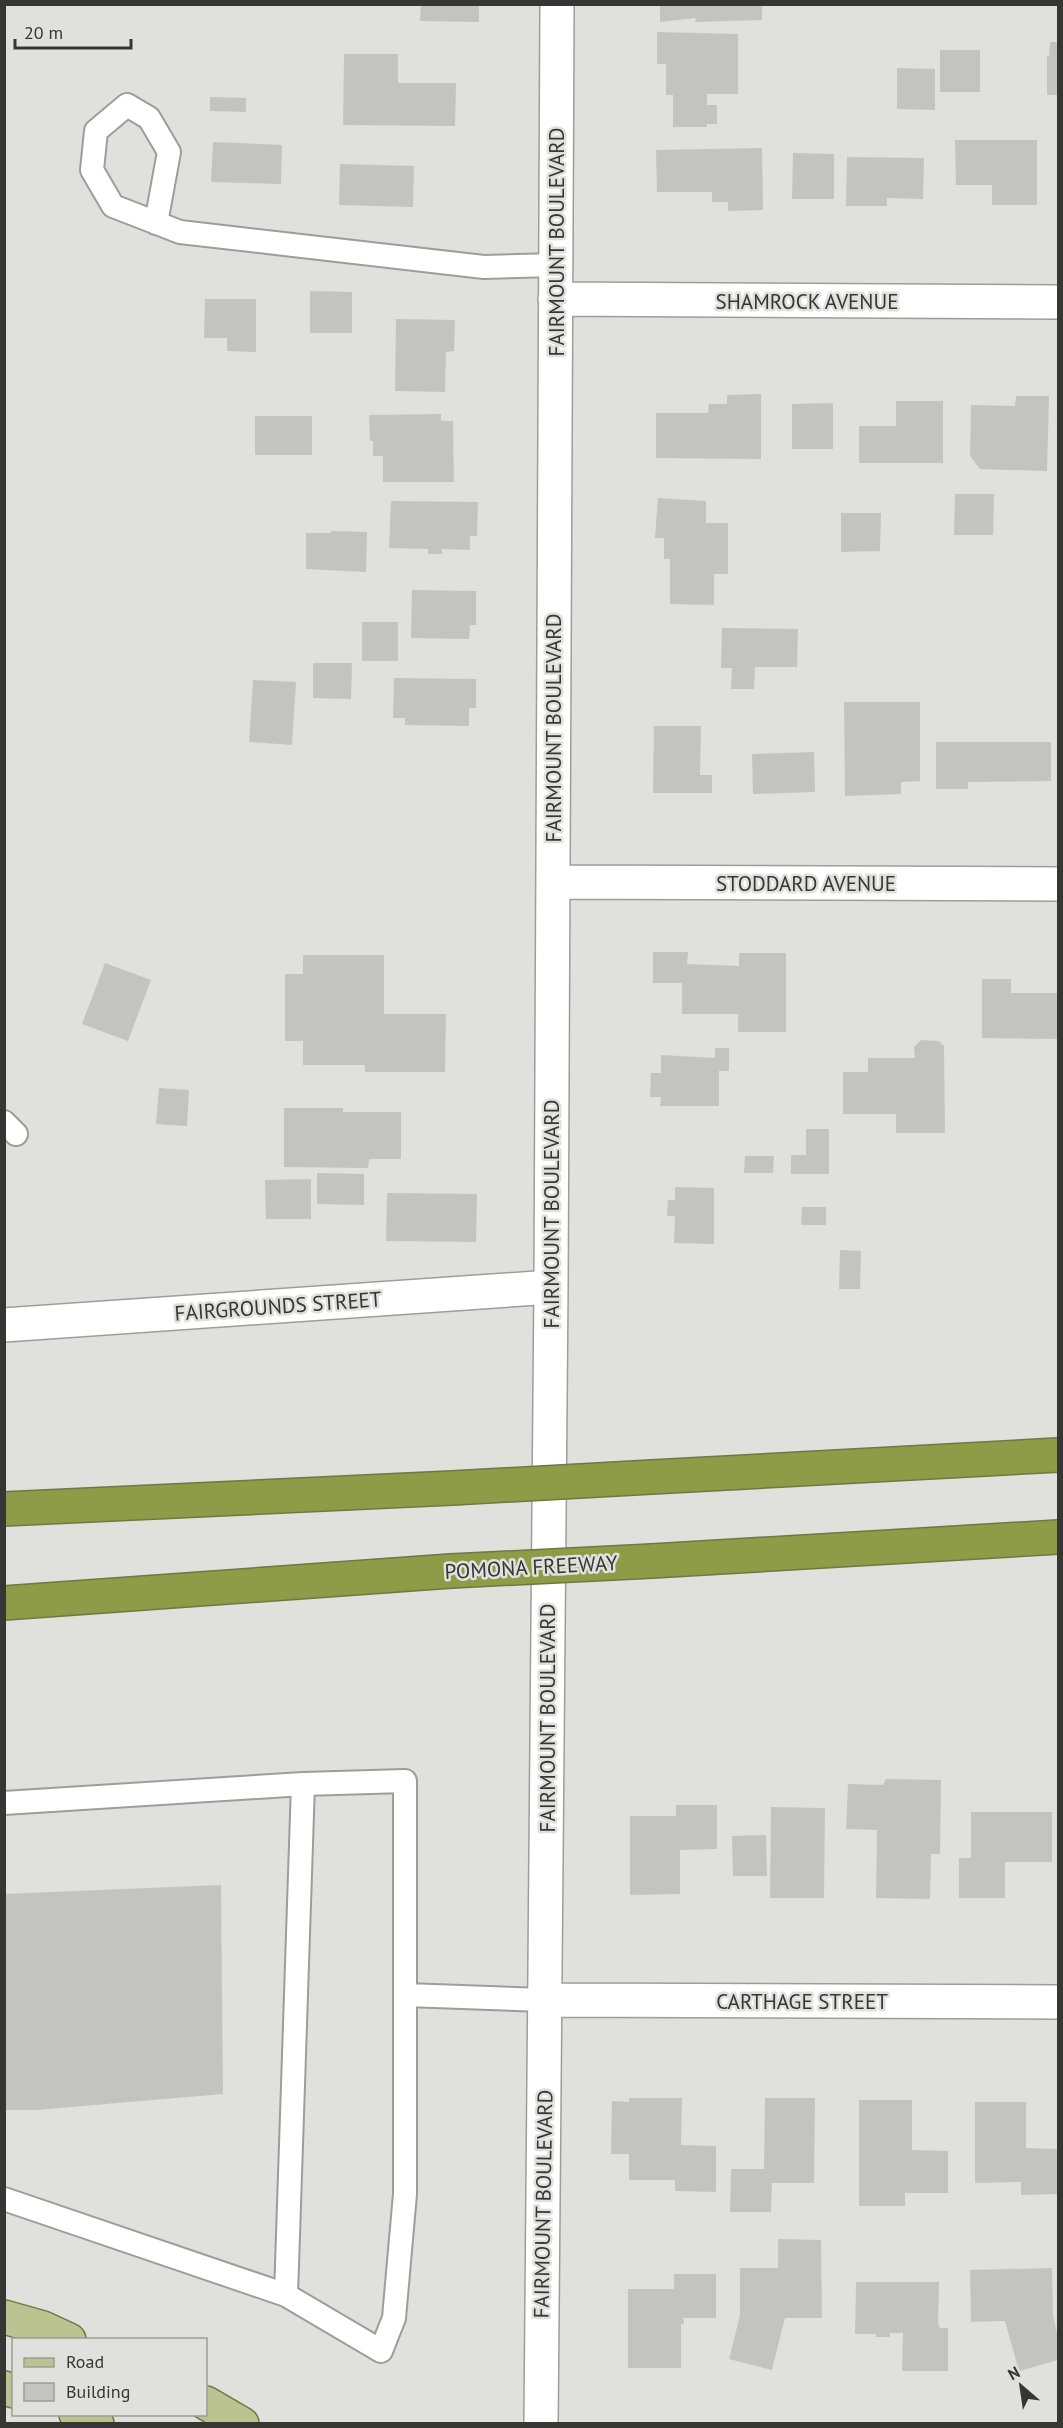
<svg xmlns="http://www.w3.org/2000/svg" width="1063" height="2428" font-family="'PT Sans',sans-serif">
<style>
.building{fill:#c3c4c0}
.lines{fill:none;stroke-linecap:round;stroke-linejoin:round}
.service-casing{stroke:#9d9e9a;stroke-width:26}
.minor-casing{stroke:#9d9e9a;stroke-width:36}
.primary-casing{stroke:#6f7841;stroke-width:36}
.motorway-casing{stroke:#6f7841;stroke-width:36}
.service{stroke:#fff;stroke-width:22}
.minor{stroke:#fff;stroke-width:33}
.primary{stroke:#bbc391;stroke-width:33}
.motorway{stroke:#8e9b47;stroke-width:33}
.motorway-bridge-casing{stroke:#6f7841;stroke-width:36;stroke-linecap:butt}
.motorway-bridge{stroke:#8e9b47;stroke-width:33}
.labels{text-anchor:middle;dominant-baseline:central;stroke-width:5;stroke-linejoin:round;paint-order:stroke}
.street-label{font-size:21px;fill:#363635;stroke:#e0e0dc}
</style>
<rect width="100%" height="100%" fill="#e0e0dc"/>
<path class="building" d="M421 4H479V22L420 21Z
M660 4H762V20L695 22 696 18 660 22Z
M657 32 738 34V94H707V105H717V124H707V127H673V95H666V64H657Z
M1050 42H1058V95H1047V56H1049Z
M940 50H980V92H940Z
M344 54H398V83H456L455 126 343 125Z
M897 68 935 69V110L897 109Z
M210 97 246 98V112L210 111Z
M955 140H1037V205H992V185H956Z
M213 142 282 145 281 184 211 182Z
M762 148 763 210 728 211V202H712V192H657L656 150Z
M793 153 834 154V199H792Z
M847 157 924 158 923 199 887 198V206H846Z
M340 164 414 166 413 207 339 205Z
M310 291 352 292V333H310Z
M205 299H256V352L227 351V338H204Z
M396 319 455 320 454 351 446 352 445 392 395 391Z
M761 394V459L656 458V413H708L709 404H727V395Z
M1016 396H1049L1047 471 980 469 970 456 971 405 1015 406Z
M896 401H943V463H859V426H896Z
M833 403V449H792V404Z
M441 414V421H453L454 482H383V456H373V441H370L369 415Z
M255 416H312V455H255Z
M955 494H994L993 535H954Z
M658 498 706 501V523H728V574H714V605L670 604V559H664V538H655Z
M391 501 478 502 477 536H470V550L442 549V554H428V549L389 548Z
M841 513H881L880 551 841 552Z
M331 531 367 532 366 572 306 569V533H331Z
M412 590 476 591V625H470L469 639 411 638Z
M362 622H398V661H362Z
M722 628 798 629 797 667H755L754 689H731L732 668H721Z
M313 663H352L351 699 313 698Z
M394 678 476 679V708H469V726L405 725V718H393Z
M253 680 296 682 292 745 249 742Z
M844 702H920V781L901 782V794L845 796Z
M654 726H701L700 775H712V793H653Z
M936 742H1051V781L968 782V789H936Z
M814 752 815 792 753 794 752 754Z
M653 952H688L687 964 739 966V953H786V1032H738V1014H682V983H653Z
M303 955H384V1014H446L445 1072H365V1065H303V1041H285V974H303Z
M105 963 151 980 128 1041 82 1024Z
M982 979H1011V993H1058V1039L982 1038Z
M921 1040 939 1041 944 1046 945 1133H896V1114H843V1072H868V1058H915L914 1047Z
M715 1048H729V1071H719V1106H660L661 1097H650L651 1073H661V1055L715 1058Z
M159 1088 189 1090 187 1126 156 1124Z
M284 1108H343V1112H401V1159H369L368 1168 284 1167Z
M806 1129H829V1174H791V1155H806Z
M745 1156H774L773 1173H744Z
M317 1173 364 1174V1205L317 1204Z
M311 1179V1219H266L265 1180Z
M675 1187 714 1188V1244L674 1243 675 1216H667L668 1200H675Z
M387 1193 477 1194 476 1242 386 1241Z
M802 1207H826V1225H801Z
M840 1250 861 1251 860 1289H839Z
M886 1779 941 1780 940 1854H931L930 1899 876 1898 877 1830 846 1829 848 1784 883 1785Z
M676 1805H717V1849L680 1850V1894L630 1895V1816H676Z
M771 1807 825 1808 824 1898H770Z
M971 1812H1052V1862H1005V1898H959V1858H971Z
M766 1835 767 1876H733L732 1836Z
M221 1885 223 2094 36 2110H4V1894Z
M629 2098H682L681 2145 716 2146V2192L675 2191V2180H629V2154H611L612 2101 629 2102Z
M765 2098H815L814 2183H772L771 2212H730L731 2169H764Z
M859 2100H912V2150L948 2151V2193H905V2206H859Z
M975 2102H1026V2148L1058 2149V2194L1021 2195V2182L975 2183Z
M778 2239 821 2240 822 2318H785L772 2370 729 2359 740 2315V2268H778Z
M1052 2268 1053 2316 1058 2336V2360L1019 2371 1005 2321 971 2322 970 2270Z
M674 2274H716V2318H683L684 2324H681V2368H628V2289H674Z
M856 2282H939L938 2323 940 2328H948V2371H902L903 2333H890V2337H876V2334H855Z"/>
<g class="lines">
<defs>
<path id="service" d="M156 223 169 152 149 118 127 105 96 131 92 170 113 206 180 232 484 267 556 265
M4 1122 16 1134
M4 1803 303 1784 286 2295 4 2199
M406 1995 545 2000
M286 2295 381 2351 394 2318 405 2194V1781L303 1784"/>
<path id="minor" d="M555 299 1058 302
M553 882 1058 884
M4 1325 551 1287
M545 2000 1058 2002
M541 2424 551 1287 557 4"/>
<path id="primary" d="M4 2317 43 2328 69 2340
M4 2388 14 2391
M206 2403 242 2424
M76 2414 97 2424"/>
<path id="motorway" d="M652 1477 1058 1455
M4 1509 452 1488
M652 1561 1058 1537
M4 1603 451 1571"/>
</defs>
<use href="#service" class="service-casing"/>
<use href="#minor" class="minor-casing"/>
<use href="#primary" class="primary-casing"/>
<use href="#motorway" class="motorway-casing"/>
<use href="#service" class="service"/>
<use href="#minor" class="minor"/>
<use href="#primary" class="primary"/>
<use href="#motorway" class="motorway"/>
<defs>
<path id="motorway-bridge" d="M452 1488 652 1477
M451 1571 652 1561"/>
</defs>
<use href="#motorway-bridge" class="motorway-bridge-casing"/>
<use href="#motorway-bridge" class="motorway-bridge"/>
</g>
<g class="labels">
<g class="street-label">
<text transform="translate(556 242) rotate(-90)">FAIRMOUNT BOULEVARD</text>
<text x="807" y="301">SHAMROCK AVENUE</text>
<text transform="translate(553 728) rotate(-90)">FAIRMOUNT BOULEVARD</text>
<text x="806" y="883">STODDARD AVENUE</text>
<text transform="translate(551 1214) rotate(-90)">FAIRMOUNT BOULEVARD</text>
<text transform="translate(278 1306) rotate(-4)">FAIRGROUNDS STREET</text>
<text transform="translate(531 1567) rotate(-3)">POMONA FREEWAY</text>
<text transform="translate(547 1718) rotate(-90)">FAIRMOUNT BOULEVARD</text>
<text x="802" y="2001">CARTHAGE STREET</text>
<text transform="translate(543 2204) rotate(-89)">FAIRMOUNT BOULEVARD</text>
</g>
</g>
<rect width="1063" height="2428" fill="none" stroke="#363635" stroke-width="12"/>
<rect x="12" y="2338" width="195" height="78" fill="#e0e0dc" stroke="#9c9c99" stroke-width="1.5"/>
<rect x="24" y="2358" width="30" height="9" fill="#bbc391" stroke="#9c9c99" stroke-width="1.5"/>
<text x="66" y="2368" font-size="18" fill="#363635">Road</text>
<rect x="24" y="2383" width="30" height="18" fill="#c3c4c0" stroke="#9c9c99" stroke-width="1.5"/>
<text x="66" y="2398" font-size="18" fill="#363635">Building</text>
<g transform="translate(1021 2386) rotate(331)" stroke="#e0e0dc" stroke-width="4.5" paint-order="stroke">
<path d="M0-4.5L10 22L0 15L-10 22Z" fill="#363635"/>
<text y="-9" font-size="16" font-weight="bold" text-anchor="middle" fill="#363635">N</text>
</g>
<path d="M15 39v9h116v-9" fill="none" stroke="#363635" stroke-width="3"/>
<text x="24" y="39" font-size="18" fill="#363635" stroke="#e0e0dc" stroke-width="4.5" paint-order="stroke">20 m</text>
</svg>
